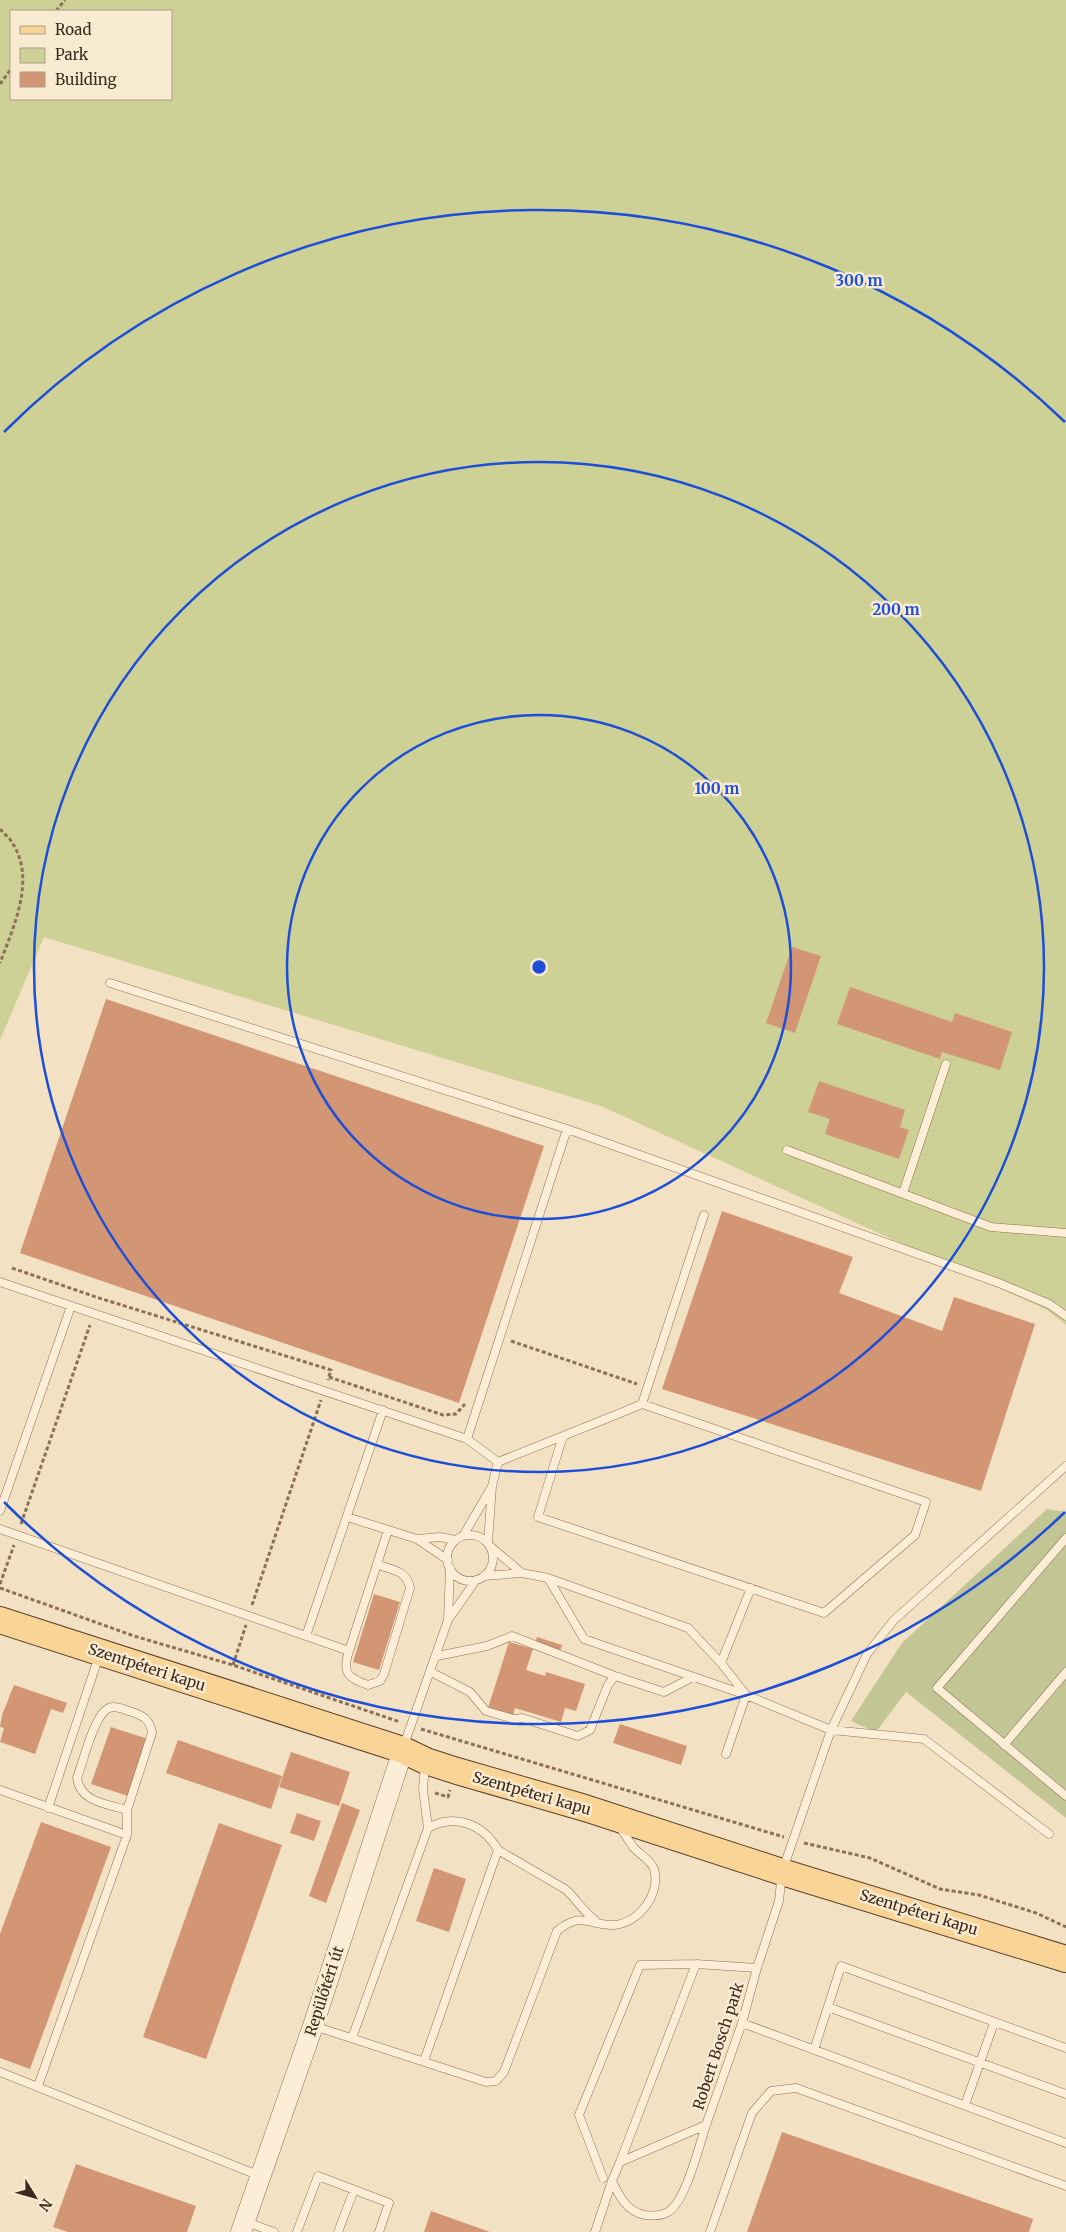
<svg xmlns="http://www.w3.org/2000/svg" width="1066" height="2232" font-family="Merriweather,serif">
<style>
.green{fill:#cdd195;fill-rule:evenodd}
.cemetery{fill:#c2c594}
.building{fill:#d39674}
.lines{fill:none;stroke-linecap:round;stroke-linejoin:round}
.service-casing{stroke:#8d7157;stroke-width:9}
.tertiary-casing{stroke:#8d7157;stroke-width:21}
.primary-casing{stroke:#5b3f2c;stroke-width:28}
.path{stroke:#8d7157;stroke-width:3;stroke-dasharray:4 2.5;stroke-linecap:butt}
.service{stroke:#fceed6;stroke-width:8}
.tertiary{stroke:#fceed6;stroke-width:20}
.primary{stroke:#f8d496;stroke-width:26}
.ring{fill:none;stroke:#1d4ed8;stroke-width:2.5}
.labels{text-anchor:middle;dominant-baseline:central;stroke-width:5;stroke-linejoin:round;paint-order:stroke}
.street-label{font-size:15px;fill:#3c2a1d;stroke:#f8ebd2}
.centre{fill:#1d4ed8;stroke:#f8ebd2;stroke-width:2.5}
.ring-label{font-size:15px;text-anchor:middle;font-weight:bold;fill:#1d4ed8;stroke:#f8ebd2;stroke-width:5;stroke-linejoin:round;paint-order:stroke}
</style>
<rect width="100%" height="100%" fill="#f2e1c2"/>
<path class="green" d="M0 0H1066V1325L1047 1310 601 1106 44 937 0 1040ZM11 11H171V99H11Z"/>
<path class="cemetery" d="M1047 1509 1066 1512V1818L906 1692 876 1732 851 1721 902 1643Z"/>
<path class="building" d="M792 947 821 956 795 1033 766 1023Z
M850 987 952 1022 955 1013 1012 1032 1000 1070 942 1052 940 1059 837 1024Z
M106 999 544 1146 459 1403 20 1253Z
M819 1081 905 1110 900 1127 909 1130 899 1159 825 1134 830 1119 808 1112Z
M722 1211 853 1257 839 1293 942 1331 954 1297 1035 1324 981 1491 662 1389Z
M374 1594 400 1602 379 1670 353 1662Z
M537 1637 562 1645 558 1658 533 1649Z
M509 1642 533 1649 526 1670 545 1676 546 1672 585 1684 576 1711 565 1708 561 1722 515 1708 513 1715 488 1708Z
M14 1685 67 1703 63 1713 51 1709 35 1754 0 1742 4 1728 0 1727 2 1715Z
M620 1724 687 1746 681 1765 613 1743Z
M111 1727 148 1739 128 1796 91 1784Z
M178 1740 282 1776 271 1809 166 1773Z
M291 1752 350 1772 339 1806 279 1787Z
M342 1803 360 1810 326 1903 309 1896Z
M297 1813 321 1821 314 1841 290 1833Z
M41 1822 111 1847 30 2069 0 2058V1934Z
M219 1823 282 1845 206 2059 143 2037Z
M434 1868 466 1879 449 1932 416 1921Z
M782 2132 1033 2219 1029 2232H747Z
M76 2164 196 2206 187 2232H68L53 2227Z
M431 2211 490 2232H424Z"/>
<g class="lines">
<defs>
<path id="service" d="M110 983 567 1129 999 1283 1049 1304 1066 1316
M787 1150 991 1227 1066 1233
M903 1193 946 1064
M0 1282 467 1439 498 1462 623 1412 642 1404 926 1502 915 1535 824 1613 538 1517 563 1436
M642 1404 704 1215
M467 1439 567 1129
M0 1511 71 1306
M347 1517 417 1539 448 1560
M0 1529 349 1651 388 1530
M447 1558a23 23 0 1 1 46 0a23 23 0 1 1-46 0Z
M463 1536 491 1488
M1066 1538 937 1688 1066 1796
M417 1539 440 1537 455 1540
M488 1543 492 1486 498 1462
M491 1547 522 1573
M484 1576 522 1573 548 1578 688 1628 721 1663 746 1695 831 1730 782 1872 779 1901 757 1968 742 2023 706 2125 620 2162 612 2181 595 2232
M548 1578 584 1639 746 1695 726 1754
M448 1620 450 1568
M306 1636 383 1410
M349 1651C342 1672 347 1678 368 1685L380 1681 384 1674 410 1588C407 1571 392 1569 378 1565
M437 1656 487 1646 512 1636 615 1676
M721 1663 751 1588
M431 1672 470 1692 486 1711 514 1719 522 1718 578 1736 590 1730 608 1685 615 1676 664 1692 693 1677
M404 1745 448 1620 476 1580
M1004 1745 1066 1672
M0 1790 127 1835
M48 1808 99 1656
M1049 1834 924 1739 831 1730 867 1654 894 1620 1066 1466
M498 1850 565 1889C577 1899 582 1911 595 1920
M828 2007 1066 2094
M742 2023 1066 2143
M314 2026 486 2082 496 2081 504 2072 557 1931C583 1910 588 1926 614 1925 639 1923 661 1894 654 1869 651 1860 639 1854 633 1847 629 1841 625 1834 620 1828
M352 2038 428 1828 423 1789 425 1765
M814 2050 841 1966 1066 2048
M424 2061 498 1850C483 1824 455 1813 428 1828
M0 2072 260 2176
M38 2086 127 1835V1810L152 1733C150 1720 144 1716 132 1712 125 1710 116 1705 109 1708 94 1714 83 1763 77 1778 80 1802 107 1804 127 1810
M965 2105 994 2023
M620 2162 696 1964 757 1968
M603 2178 579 2115 640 1965 696 1964
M612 2181C619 2196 627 2212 645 2215 652 2216 661 2216 668 2212 686 2201 699 2146 706 2125
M246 2222 274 2232
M297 2232 318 2176 389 2203 379 2232
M338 2232 354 2190
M710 2232 752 2113 771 2091 796 2088 1066 2186"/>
<path id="tertiary" d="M241 2232 313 2026 403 1750"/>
<path id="primary" d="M0 1620 403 1750 426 1761 457 1771 585 1808 782 1872 1066 1959"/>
</defs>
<use href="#service" class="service-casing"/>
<use href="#tertiary" class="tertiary-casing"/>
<use href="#primary" class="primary-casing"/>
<path class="path" d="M56 11 65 0
M0 84 11 69
M0 829C4 834 10 838 13 844 36 880 13 928 0 963
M12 1268 99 1298 331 1370 328 1380
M511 1341 637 1384
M329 1377 443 1415 456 1414 465 1404
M21 1524 90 1325
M0 1584 14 1545
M0 1588 134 1636 233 1665 400 1722
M252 1605 321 1400
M233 1665 246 1625
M421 1729 784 1837
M435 1793 448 1797 450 1790
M804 1843 870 1858 940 1889 979 1895 1036 1913 1066 1927"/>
<use href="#service" class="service"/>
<use href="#tertiary" class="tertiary"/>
<use href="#primary" class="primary"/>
</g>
<g class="ring">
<circle cx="539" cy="967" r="252"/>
<circle cx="539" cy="967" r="505"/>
<path d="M1065 1512A757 757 0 0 1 4 1502M4 432A757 757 0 0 1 1065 422"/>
</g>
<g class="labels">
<g class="street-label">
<text transform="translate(147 1667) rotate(18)">Szentpéteri kapu</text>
<text transform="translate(532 1793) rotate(16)">Szentpéteri kapu</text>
<text transform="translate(919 1912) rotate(17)">Szentpéteri kapu</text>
<text transform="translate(324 1991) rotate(-72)">Repülőtéri út</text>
<text transform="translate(718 2046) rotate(-72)">Robert Bosch park</text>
</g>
</g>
<circle cx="539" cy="967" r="8" class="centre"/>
<g class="ring-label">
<text x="859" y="286">300 m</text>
<text x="896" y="615">200 m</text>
<text x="717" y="794">100 m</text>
</g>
<rect x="10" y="10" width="162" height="90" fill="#f8ebd2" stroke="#ad9e8a"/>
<rect x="20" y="26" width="25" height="8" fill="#f8d496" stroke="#ad9e8a"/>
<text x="55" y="35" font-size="15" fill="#3c2a1d">Road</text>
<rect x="20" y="48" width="25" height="15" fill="#cdd195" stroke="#ad9e8a"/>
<text x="55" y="60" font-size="15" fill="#3c2a1d">Park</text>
<rect x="20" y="72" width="25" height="15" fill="#d39674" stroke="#ad9e8a"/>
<text x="55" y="85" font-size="15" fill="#3c2a1d">Building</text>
<g transform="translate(35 2197) rotate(127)" stroke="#f8ebd2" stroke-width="4" paint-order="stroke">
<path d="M0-4L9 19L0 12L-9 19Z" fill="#3c2a1d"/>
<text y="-8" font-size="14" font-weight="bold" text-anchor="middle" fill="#3c2a1d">N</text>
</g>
</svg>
